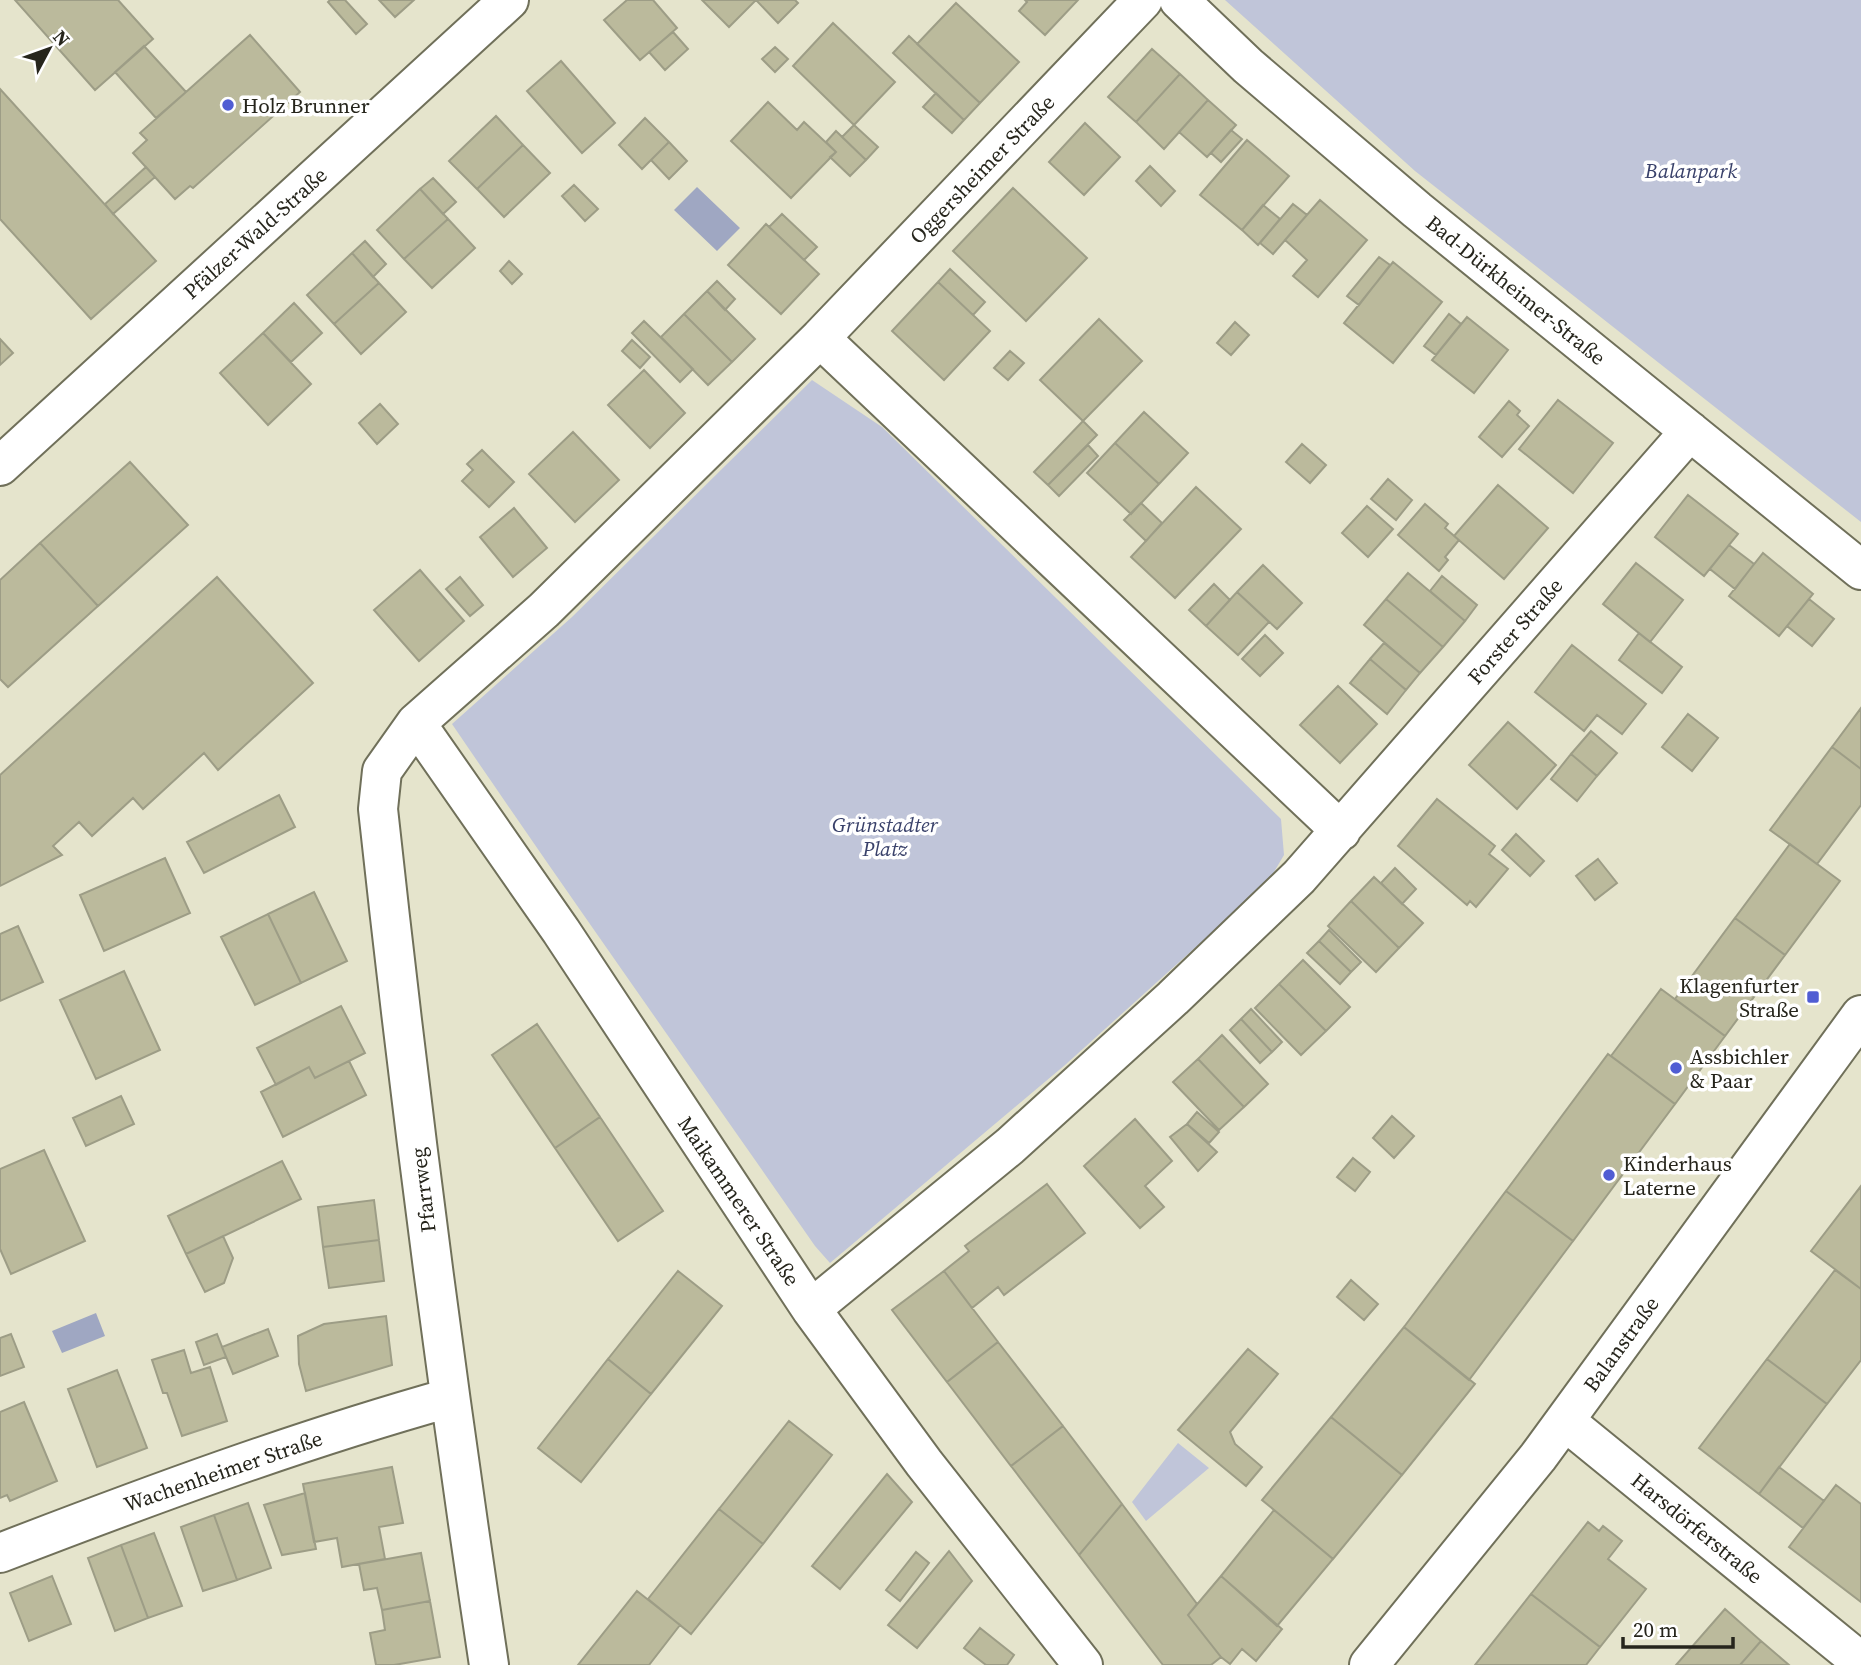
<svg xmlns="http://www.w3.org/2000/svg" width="1861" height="1665" font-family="'Source Serif 4',serif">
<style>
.green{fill:#c0c5d9}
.water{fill:#9fa7c2}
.building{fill:#bbba9c;stroke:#9d9d86;stroke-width:2}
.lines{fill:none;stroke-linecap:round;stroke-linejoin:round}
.minor-casing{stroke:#70705a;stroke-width:42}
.minor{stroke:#fff;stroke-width:38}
.poi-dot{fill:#505dd3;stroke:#fff;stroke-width:2.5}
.labels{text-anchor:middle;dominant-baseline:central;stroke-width:7;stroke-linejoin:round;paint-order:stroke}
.poi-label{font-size:21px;fill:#26251c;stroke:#fff;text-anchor:start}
.street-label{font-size:21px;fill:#26251c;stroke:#fff}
.park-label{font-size:21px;font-style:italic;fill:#39416a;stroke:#fff}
</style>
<rect width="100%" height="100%" fill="#e5e4cc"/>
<path class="green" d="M1225 0H1861V522L1415 171Z
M812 380 882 427 1281 819 1284 855 1268 882 1065 1065 830 1263 815 1246C694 1072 571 899 452 724L572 617Z
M1178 1443 1209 1468 1146 1521 1132 1502Z"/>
<path class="water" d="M697 187 740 228 717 251 674 210Z
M96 1313 105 1336 62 1353 52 1331Z"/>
<path class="building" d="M15 0H118L153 39 95 90Z
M330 0H345L367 24 356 34 328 2Z
M379 0H414L395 17Z
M627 0H653L677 28 640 60 604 20Z
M702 0H756L729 27Z
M756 0H795L798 3 778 23Z
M1025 0H1078L1045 35 1019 11 1027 2Z
M956 3 1019 62 980 103 917 44Z
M833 23 895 82 854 125 793 66Z
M673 32 688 49 665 70 649 52Z
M250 35 300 92 193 188 190 186 175 199 133 153 147 140 140 133Z
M909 36 980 103 964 120 893 53Z
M144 46 186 92 156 118 115 72Z
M775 47 788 59 775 72 762 59Z
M1152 49 1180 74 1136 122 1108 97Z
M561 61 615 123 582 153 527 91Z
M1180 74 1208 100 1164 149 1136 122Z
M0 89 156 261 91 319 0 219Z
M936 93 964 120 952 133 923 107Z
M1208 100 1236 125 1207 157 1179 132Z
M768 102 797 130 804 122 836 152 791 198 731 141Z
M496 116 523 145 477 189 449 161Z
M645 118 669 142 642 169 619 145Z
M1085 123 1120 157 1084 195 1049 162Z
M854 125 878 147 866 160 842 137Z
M1231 130 1242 139 1221 162 1211 153Z
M836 131 866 160 850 176 830 157 836 152 826 142Z
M1247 140 1289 176 1242 230 1200 195Z
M669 142 687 161 669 179 651 160Z
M523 145 550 173 504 217 477 189Z
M1150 166 1175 191 1161 206 1136 181Z
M146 167 155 177 113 214 105 204Z
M433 178 456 202 443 214 420 189Z
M574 185 598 209 585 221 562 196Z
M1013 188 1087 258 1026 321 953 251Z
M420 189 448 219 404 259 377 230Z
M1320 200 1367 240 1318 297 1293 276 1307 260 1285 240Z
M1293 204 1307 215 1273 254 1260 243Z
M1263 205 1280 219 1258 245 1242 230Z
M782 214 817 247 804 260 769 227Z
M448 219 475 248 432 288 404 259Z
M766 224 819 274 781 314 728 265Z
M365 241 386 264 373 277 352 253Z
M352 253 379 283 334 324 307 295Z
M1379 257 1390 265 1359 305 1347 296Z
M509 261 522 274 512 284 500 271Z
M1393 262 1442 302 1393 363 1344 323Z
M950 269 985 302 973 315 938 282Z
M717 281 735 299 725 310 707 291Z
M938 282 990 331 944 380 892 331Z
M379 283 406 312 361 354 334 324Z
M707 291 755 339 732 362 684 314Z
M294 303 322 333 291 362 263 333Z
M684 314 732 362 708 385 661 337Z
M1449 314 1461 324 1436 355 1424 346Z
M1467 317 1508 350 1474 393 1432 360Z
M1099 319 1142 361 1083 421 1040 380Z
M644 321 693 369 680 382 632 333Z
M1235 322 1249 335 1231 355 1217 343Z
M263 333 311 384 268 425 220 373Z
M0 339 13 353 0 365Z
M632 340 650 357 640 368 622 351Z
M1010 351 1024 363 1008 380 994 368Z
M644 370 685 413 650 448 608 405Z
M1558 400 1613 443 1573 493 1519 449Z
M1509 401 1520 411 1517 415 1529 426 1502 457 1479 437Z
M380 404 398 424 377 444 359 423Z
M1144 412 1188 453 1159 484 1115 443Z
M1083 421 1097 435 1048 485 1034 472Z
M573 432 619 480 575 522 529 474Z
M1115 443 1159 484 1131 514 1087 473Z
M1302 444 1326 465 1310 483 1286 462Z
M1088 445 1098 456 1059 496 1048 485Z
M482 450 514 482 489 507 462 481 473 470 467 464Z
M130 462 188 525 98 606 40 543Z
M1388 479 1412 500 1396 520 1371 499Z
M1498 485 1548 528 1504 579 1454 536Z
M1196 487 1241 529 1175 598 1131 557Z
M1688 495 1738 534 1704 576 1655 537Z
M1141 503 1162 523 1146 541 1124 520Z
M1425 504 1448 524 1445 528 1459 540 1445 557 1448 560 1439 571 1398 535Z
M1367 506 1393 529 1368 557 1342 533Z
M514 508 547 548 513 577 480 537Z
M40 543 98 606 8 687 0 679V580Z
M1729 545 1754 564 1735 589 1710 569Z
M1763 553 1813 594 1779 636 1729 596Z
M1636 563 1683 600 1650 642 1603 604Z
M1263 565 1302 603 1277 629 1237 592Z
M420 570 464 621 419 661 374 610Z
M1408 573 1465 621 1443 647 1386 599Z
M1442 576 1477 605 1465 621 1430 591Z
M217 577 313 683 218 770 204 753 143 809 133 798 92 836 79 822 53 846 62 855 0 886V775Z
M460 577 483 605 470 616 446 589Z
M1214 584 1230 600 1206 626 1189 610Z
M1237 592 1269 622 1238 655 1206 626Z
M1386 599 1443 647 1420 673 1364 625Z
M1809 599 1834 619 1812 646 1787 626Z
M1639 633 1682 667 1662 693 1619 660Z
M1265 635 1283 653 1260 676 1242 659Z
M1384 643 1420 673 1406 690 1370 659Z
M1572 645 1646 704 1622 734 1597 715 1584 731 1535 692Z
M1370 659 1406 690 1387 714 1350 683Z
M1338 686 1377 724 1340 763 1300 725Z
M1861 708V769L1832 747Z
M1688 714 1718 738 1692 771 1662 747Z
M1508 722 1556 765 1517 809 1469 765Z
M1591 731 1617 753 1597 776 1571 754Z
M1832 747 1861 769V805L1817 864 1770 830Z
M1571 754 1597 776 1577 801 1551 779Z
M279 795 295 827 204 873 187 842Z
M1437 799 1495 846 1489 854 1508 869 1476 907 1470 901 1467 905 1398 846Z
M1516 834 1544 861 1530 876 1502 850Z
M1790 844 1840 881 1785 955 1735 918Z
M165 858 190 913 104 951 80 895Z
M1598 859 1617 883 1595 900 1576 876Z
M1395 868 1416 889 1402 904 1381 883Z
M1374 877 1423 923 1399 948 1351 901Z
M314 892 347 961 301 983 268 914Z
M1351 901 1399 948 1376 972 1328 926Z
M268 914 301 983 255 1005 221 937Z
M1735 918 1785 955 1725 1036 1675 999Z
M18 926 43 982 0 1001V934Z
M1329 930 1361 962 1351 972 1319 941Z
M1319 941 1351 972 1340 984 1307 953Z
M1303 960 1350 1007 1326 1031 1279 984Z
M124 971 160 1050 96 1079 60 1000Z
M1279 984 1326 1031 1301 1055 1255 1008Z
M1661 989 1725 1036 1675 1104 1611 1056Z
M341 1006 365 1053 315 1078 309 1067 276 1085 257 1048Z
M1251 1009 1282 1042 1272 1052 1241 1019Z
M1241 1019 1272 1052 1260 1063 1230 1030Z
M537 1024 600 1117 555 1148 492 1055Z
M1222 1035 1268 1084 1244 1107 1198 1059Z
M1608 1054 1675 1104 1573 1241 1506 1191Z
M1198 1059 1244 1107 1219 1130 1173 1082Z
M349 1061 366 1095 283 1137 261 1092 309 1067 315 1078Z
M121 1096 134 1124 86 1146 73 1118Z
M1197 1112 1219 1132 1209 1143 1187 1124Z
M1392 1116 1414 1136 1394 1158 1373 1138Z
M600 1117 663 1211 618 1241 555 1148Z
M1135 1119 1172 1161 1145 1186 1164 1207 1140 1228 1084 1166Z
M1187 1124 1217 1152 1198 1171 1170 1137Z
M44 1150 85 1241 11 1274 0 1249V1169Z
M1353 1158 1370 1172 1355 1191 1337 1177Z
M282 1161 301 1199 186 1254 168 1216Z
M1047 1184 1085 1233 1004 1295 998 1287 972 1308 944 1271 969 1251 965 1246Z
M1861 1186V1289L1811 1251Z
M1506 1191 1573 1241 1469 1380 1404 1327Z
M374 1200 379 1240 323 1247 318 1207Z
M223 1236 233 1258 224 1283 205 1292 186 1254Z
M379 1240 384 1281 329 1288 323 1247Z
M1835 1270 1861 1289V1360L1827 1404 1767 1359Z
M678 1271 722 1306 651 1394 608 1359Z
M944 1271 998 1342 947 1382 892 1310Z
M1351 1280 1378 1304 1364 1320 1337 1297Z
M386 1316 392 1365 306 1391 299 1364 298 1336 324 1324Z
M1404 1327 1475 1384 1402 1475 1331 1417Z
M268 1329 278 1356 233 1374 222 1347Z
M11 1334 24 1367 0 1376V1338Z
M217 1334 226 1357 204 1365 196 1342Z
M998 1342 1063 1426 1011 1466 947 1382Z
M1248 1349 1278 1374 1230 1432 1235 1444 1262 1467 1246 1486 1178 1430Z
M184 1350 191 1373 210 1367 227 1421 182 1436 167 1393H163L152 1360Z
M608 1359 651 1394 581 1482 538 1448Z
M1767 1359 1827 1404 1759 1494 1699 1448Z
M117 1370 147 1448 97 1467 68 1389Z
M24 1402 57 1481 10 1501 7 1495 0 1498V1412Z
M1331 1417 1402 1475 1333 1559 1262 1500Z
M789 1421 832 1455 763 1544 719 1509Z
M1063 1426 1122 1504 1079 1555 1011 1466Z
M392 1467 403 1523 379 1527 385 1559 342 1567 337 1538 314 1542 303 1484Z
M1779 1467 1824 1501 1803 1528 1759 1494Z
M887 1474 912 1502 840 1589 812 1566Z
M1836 1485 1861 1504V1602L1789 1547Z
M305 1493 316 1549 282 1555 264 1505Z
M248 1503 271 1568 237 1580 214 1515Z
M1122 1504 1197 1604 1188 1615 1221 1657 1211 1665H1163L1079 1555Z
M719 1509 763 1544 691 1634 648 1599Z
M1274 1510 1333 1559 1277 1626 1221 1576Z
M214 1515 237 1580 203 1591 181 1527Z
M1588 1522 1599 1531 1603 1526 1622 1541 1608 1559 1646 1589 1600 1647 1531 1594Z
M154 1533 182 1606 148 1618 121 1545Z
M121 1545 148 1618 115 1631 88 1558Z
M949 1551 972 1581 917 1648 888 1625Z
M916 1552 929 1563 900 1601 886 1590Z
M421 1553 430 1601 382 1610 377 1588 364 1590 359 1564Z
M52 1576 71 1624 29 1641 10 1593Z
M1221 1576 1282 1629 1256 1661 1242 1649 1230 1664 1221 1657 1188 1615Z
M637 1591 680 1625 649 1665H578Z
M1531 1594 1600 1647 1586 1665H1475Z
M430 1601 440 1657 394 1665H376L370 1633 385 1630 382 1610Z
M1725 1609 1761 1641 1740 1665H1676Z
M980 1628 1014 1655 1007 1665H986L964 1648Z
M1761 1641 1789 1665H1740Z"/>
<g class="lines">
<defs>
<path id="minor" d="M1179 0 1248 66 1417 210 1861 570
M820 338 1341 831
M0 466 509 0
M416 723 561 931 811 1309 924 1463 1083 1665
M811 1309 1010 1146 1173 998 1299 877 1690 431
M1565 1421 1861 1662
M0 1553C148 1496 296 1441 449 1398
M489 1665C446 1381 409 1095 378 809L382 771 416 723 544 610 820 338 1143 0
M1369 1665 1538 1457 1861 1015"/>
</defs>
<use href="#minor" class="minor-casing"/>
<use href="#minor" class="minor"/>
</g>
<g class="poi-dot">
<circle cx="228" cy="105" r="7"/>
<rect x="1806" y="990" width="14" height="14" rx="3.5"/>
<circle cx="1676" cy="1068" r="7"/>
<circle cx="1609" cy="1175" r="7"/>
</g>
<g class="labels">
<g class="poi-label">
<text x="242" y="105">Holz Brunner</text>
<text x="1799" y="985" text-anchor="end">Klagenfurter<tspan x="1799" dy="24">Straße</tspan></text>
<text x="1690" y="1056">Assbichler<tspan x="1690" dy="24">&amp; Paar</tspan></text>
<text x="1623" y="1163">Kinderhaus<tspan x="1623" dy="24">Laterne</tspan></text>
</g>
<g class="street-label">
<text transform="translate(982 169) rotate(-46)">Oggersheimer Straße</text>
<text transform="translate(255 233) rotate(-42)">Pfälzer-Wald-Straße</text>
<text transform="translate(1516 290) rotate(39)">Bad-Dürkheimer-Straße</text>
<text transform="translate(1515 631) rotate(-49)">Forster Straße</text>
<text transform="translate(423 1190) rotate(-97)">Pfarrweg</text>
<text transform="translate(739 1201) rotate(56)">Maikammerer Straße</text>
<text transform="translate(1621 1344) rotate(-54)">Balanstraße</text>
<text transform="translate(223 1471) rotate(-19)">Wachenheimer Straße</text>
<text transform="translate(1697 1528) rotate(39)">Harsdörferstraße</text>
</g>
<g class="park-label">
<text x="1691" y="170">Balanpark</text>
<text x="885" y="824">Grünstadter<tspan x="885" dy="24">Platz</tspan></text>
</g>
</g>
<g transform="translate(49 49) rotate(49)" stroke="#ffffff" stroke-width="5" paint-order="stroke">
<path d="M0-5L12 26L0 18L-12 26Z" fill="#26251c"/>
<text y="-10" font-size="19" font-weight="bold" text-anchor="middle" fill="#26251c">N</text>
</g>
<path d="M1623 1637v10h110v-10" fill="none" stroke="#26251c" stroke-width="3.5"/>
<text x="1633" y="1637" font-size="21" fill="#26251c" stroke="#ffffff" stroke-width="5" paint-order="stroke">20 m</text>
</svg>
